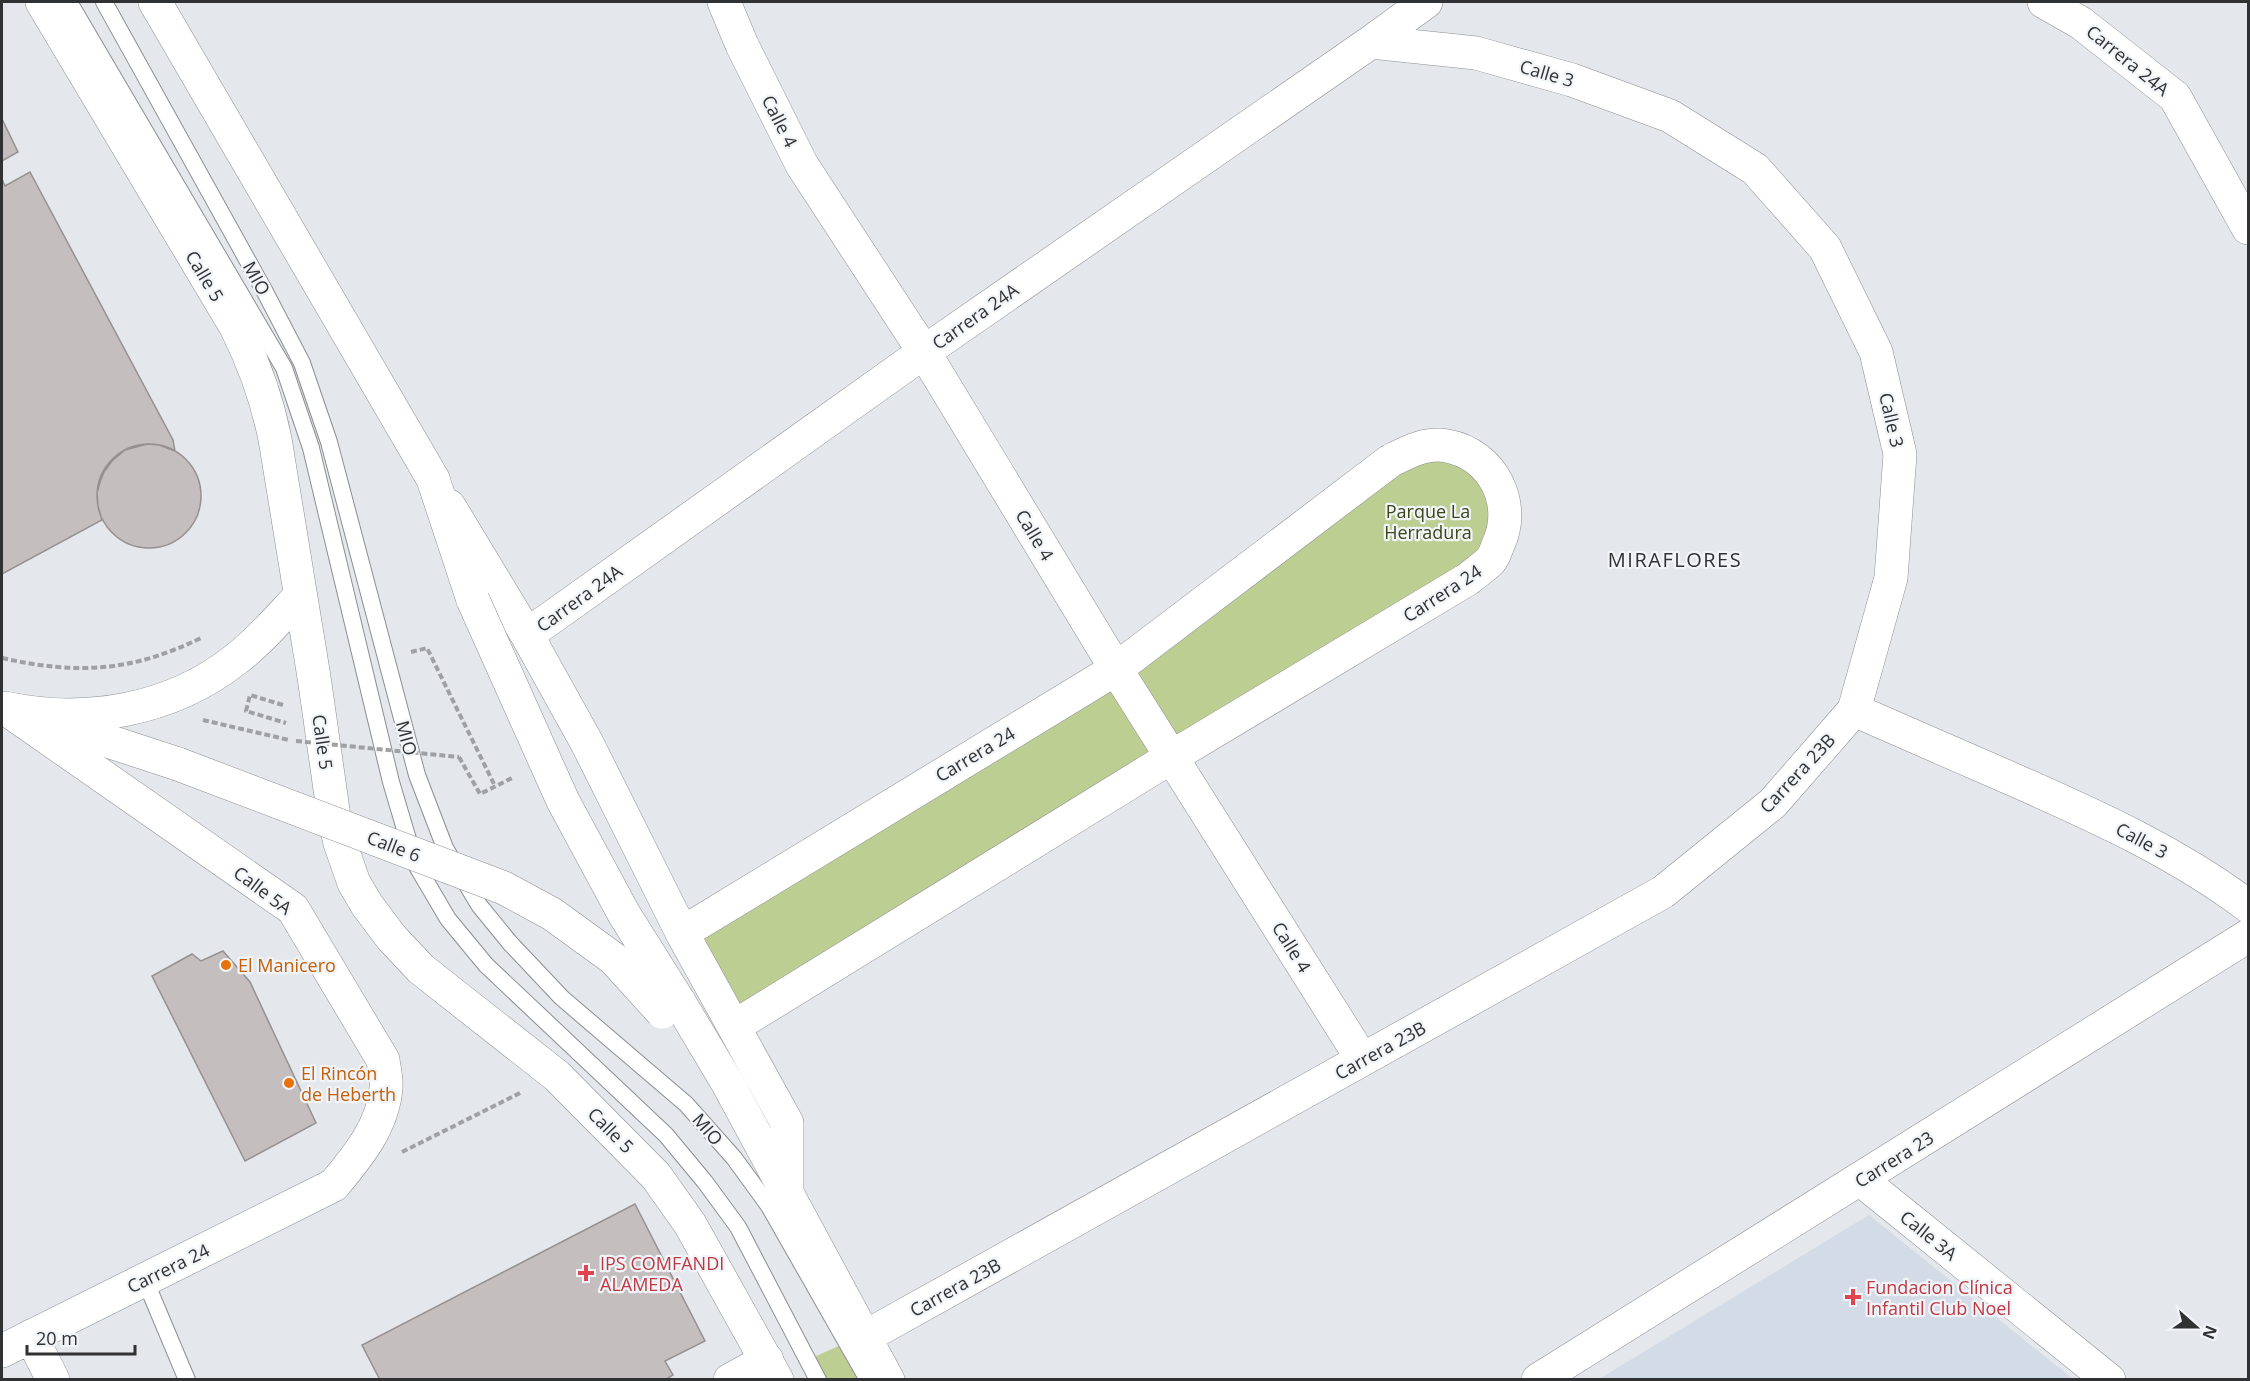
<svg xmlns="http://www.w3.org/2000/svg" width="2250" height="1381" font-family="'Open Sans',sans-serif">
<style>
.built{fill:#d3dce6}
.green{fill:#bdce92}
.building{fill:#c4bebe;stroke:#969090;stroke-width:1.5}
.lines{fill:none;stroke-linecap:round;stroke-linejoin:round}
.lane-casing{stroke:#8b8e92;stroke-width:18}
.street-casing{stroke:#8b8e92;stroke-width:34}
.secondary-casing{stroke:#8b8e92;stroke-width:34}
.primary-casing{stroke:#8b8e92;stroke-width:34}
.path{stroke:#9ea0a3;stroke-width:4;stroke-dasharray:6 3;stroke-linecap:butt}
.lane{stroke:#fff;stroke-width:16}
.street{stroke:#fff;stroke-width:33}
.secondary{stroke:#fff;stroke-width:33}
.primary{stroke:#fff;stroke-width:33}
.secondary-bridge-casing{stroke:#8b8e92;stroke-width:34;stroke-linecap:butt}
.primary-bridge-casing{stroke:#8b8e92;stroke-width:34;stroke-linecap:butt}
.path-bridge{stroke:#9ea0a3;stroke-width:4;stroke-dasharray:6 3;stroke-linecap:butt}
.secondary-bridge{stroke:#fff;stroke-width:33}
.primary-bridge{stroke:#fff;stroke-width:33}
.food-dot{fill:#e8710a;stroke:#f1f4f8;stroke-width:2}
.health-dot{fill:#e0444e;stroke:#f1f4f8;stroke-width:2}
.labels{text-anchor:middle;dominant-baseline:central;stroke-width:4.5;stroke-linejoin:round;paint-order:stroke}
.street-label{font-size:18px;fill:#303132;stroke:#f1f4f8}
.park-label{font-size:18px;fill:#3a4515;stroke:#f1f4f8}
.food-label{font-size:18px;fill:#c56008;stroke:#f1f4f8;text-anchor:start}
.health-label{font-size:18px;fill:#be3a42;stroke:#f1f4f8;text-anchor:start}
.neighbourhood-label{font-size:20px;letter-spacing:1.5px;fill:#303132;stroke:#f1f4f8}
</style>
<rect width="100%" height="100%" fill="#e4e7eb"/>
<path class="built" d="M1869 1215 2073 1379H1599Z"/>
<path class="green" d="M1417 448 1494 476 1491 560 735 1026 682 933 1116 669Z
M848 1342 868 1379H818L807 1360Z"/>
<path class="building" d="M2 119 18 152 2 161Z
M30 172 173 440 175 451 159 445 147 444 125 450 112 461 104 472 100 482 97 493 98 506 102 520 2 574V179L5 186Z
M97 496a52 52 0 1 1 104 0a52 52 0 1 1-104 0Z
M223 951 250 982 316 1123 245 1161 152 976 192 954 201 961Z
M635 1204 705 1341 665 1361 673 1375 665 1380H380L362 1345Z"/>
<g class="lines">
<defs>
<path id="lane" d="M69 2 284 368 311 448 391 782 415 863 448 919 486 965 666 1135 705 1182 738 1227 818 1380
M104 2 264 290 302 363 329 442 417 775 445 848 479 905 510 943 562 998 686 1104 734 1158 769 1206 868 1380
M145 1280 187 1380"/>
<path id="street" d="M724 2 742 45 802 165 924 352 1116 669 1362 1059
M2044 2 2081 23 2175 97 2248 228
M449 506 527 635 587 743 682 933 787 1123V1192
M527 635 924 352 1371 42 1426 2
M1854 710C1910 734 1965 759 2021 783 2100 818 2179 854 2248 906
M682 933 1116 669 1390 461C1408 452 1426 442 1447 446 1492 454 1518 503 1498 545 1496 550 1494 557 1490 561 1484 567 1475 573 1468 579L1173 756 735 1026
M1861 1180 2109 1380
M31 1336 53 1380
M865 1337 1663 892 1773 803 1854 710 1891 578 1900 454 1876 352 1825 248 1755 169 1670 116 1572 80 1476 53 1371 42
M2 1351 334 1185C358 1156 383 1126 386 1088 387 1079 384 1069 383 1060L293 909 12 713
M730 1380 767 1360
M1538 1380 2248 936"/>
<path id="secondary" d="M34 717 178 764"/>
<path id="primary" d="M42 2 236 327C254 363 267 399 275 439L314 677 334 817 340 843 354 883 367 905 391 937 421 969 557 1076 656 1176 690 1224 777 1380
M155 2 433 479 473 600
M5 708C84 725 170 711 235 660 260 641 279 618 300 596
M678 1000 727 1082 888 1380"/>
</defs>
<use href="#lane" class="lane-casing"/>
<use href="#street" class="street-casing"/>
<use href="#secondary" class="secondary-casing"/>
<use href="#primary" class="primary-casing"/>
<path class="path" d="M411 652 427 648 495 786
M2 658C78 675 132 672 203 637
M283 705 250 695 246 711 286 723
M203 720 289 740
M459 757 480 794 514 777
M402 1152 522 1092"/>
<use href="#lane" class="lane"/>
<use href="#street" class="street"/>
<use href="#secondary" class="secondary"/>
<use href="#primary" class="primary"/>
<defs>
<path id="secondary-bridge" d="M178 764 504 888 552 914 614 959 662 1012"/>
<path id="primary-bridge" d="M473 600 563 801 624 914 678 1000"/>
</defs>
<use href="#secondary-bridge" class="secondary-bridge-casing"/>
<use href="#primary-bridge" class="primary-bridge-casing"/>
<path class="path-bridge" d="M296 741 459 757"/>
<use href="#secondary-bridge" class="secondary-bridge"/>
<use href="#primary-bridge" class="primary-bridge"/>
</g>
<g class="food-dot">
<circle cx="226" cy="965" r="6"/>
<circle cx="289" cy="1083" r="6"/>
</g>
<g class="health-dot">
<path d="M583 1264h6v6h6v6h-6v6h-6v-6h-6v-6h6z"/>
<path d="M1850 1288h6v6h6v6h-6v6h-6v-6h-6v-6h6z"/>
</g>
<g class="labels">
<g class="street-label">
<text transform="translate(2128 60) rotate(39)">Carrera 24A</text>
<text transform="translate(1547 73) rotate(16)">Calle 3</text>
<text transform="translate(780 121) rotate(63)">Calle 4</text>
<text transform="translate(205 276) rotate(59)">Calle 5</text>
<text transform="translate(257 278) rotate(61)">MIO</text>
<text transform="translate(975 316) rotate(-35)">Carrera 24A</text>
<text transform="translate(1892 420) rotate(77)">Calle 3</text>
<text transform="translate(1035 535) rotate(59)">Calle 4</text>
<text transform="translate(1442 593) rotate(-33)">Carrera 24</text>
<text transform="translate(579 598) rotate(-36)">Carrera 24A</text>
<text transform="translate(407 738) rotate(75)">MIO</text>
<text transform="translate(323 742) rotate(82)">Calle 5</text>
<text transform="translate(975 754) rotate(-31)">Carrera 24</text>
<text transform="translate(1797 773) rotate(-47)">Carrera 23B</text>
<text transform="translate(2142 840) rotate(28)">Calle 3</text>
<text transform="translate(394 846) rotate(21)">Calle 6</text>
<text transform="translate(263 890) rotate(37)">Calle 5A</text>
<text transform="translate(1292 947) rotate(58)">Calle 4</text>
<text transform="translate(1380 1050) rotate(-29)">Carrera 23B</text>
<text transform="translate(708 1129) rotate(49)">MIO</text>
<text transform="translate(611 1130) rotate(45)">Calle 5</text>
<text transform="translate(1894 1159) rotate(-32)">Carrera 23</text>
<text transform="translate(1929 1235) rotate(39)">Calle 3A</text>
<text transform="translate(168 1268) rotate(-26)">Carrera 24</text>
<text transform="translate(955 1287) rotate(-29)">Carrera 23B</text>
</g>
<g class="park-label">
<text x="1428" y="511">Parque La<tspan x="1428" dy="21">Herradura</tspan></text>
</g>
<g class="food-label">
<text x="238" y="965">El Manicero</text>
<text x="301" y="1073">El Rincón<tspan x="301" dy="21">de Heberth</tspan></text>
</g>
<g class="health-label">
<text x="600" y="1263">IPS COMFANDI<tspan x="600" dy="21">ALAMEDA</tspan></text>
<text x="1866" y="1287">Fundacion Clínica<tspan x="1866" dy="21">Infantil Club Noel</tspan></text>
</g>
<g class="neighbourhood-label">
<text x="1675" y="559">MIRAFLORES</text>
</g>
</g>
<rect width="2250" height="1381" fill="none" stroke="#303132" stroke-width="6"/>
<g transform="translate(2196 1327) rotate(111)" stroke="#f1f4f8" stroke-width="4.5" paint-order="stroke">
<path d="M0-4.5L10 22L0 15L-10 22Z" fill="#303132"/>
<text y="-9" font-size="16" font-weight="bold" text-anchor="middle" fill="#303132">N</text>
</g>
<path d="M27 1345v9h108v-9" fill="none" stroke="#303132" stroke-width="3"/>
<text x="36" y="1345" font-size="18" fill="#303132" stroke="#f1f4f8" stroke-width="4.5" paint-order="stroke">20 m</text>
</svg>
